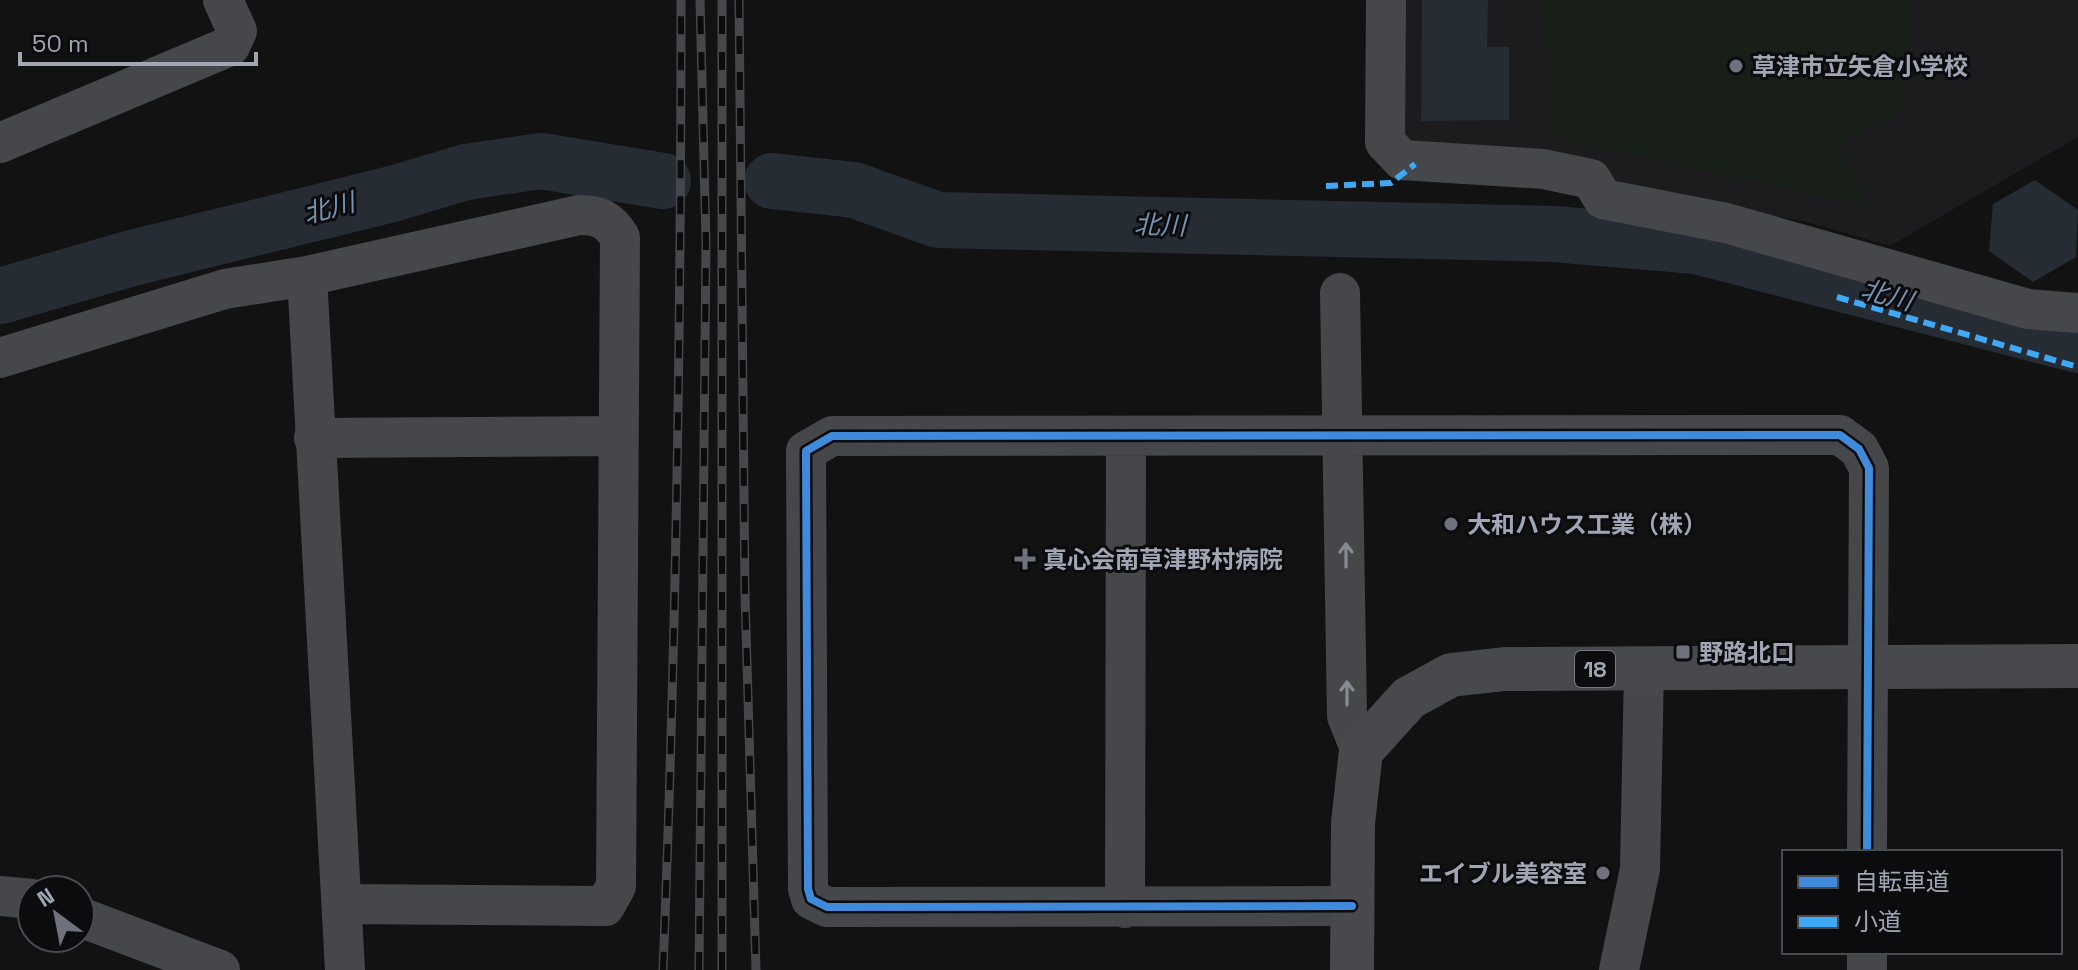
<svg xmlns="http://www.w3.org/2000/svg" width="2078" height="970" font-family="'Space Grotesk','Noto Sans JP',sans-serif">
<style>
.built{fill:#1c1c1e}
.green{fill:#181f19}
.water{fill:#252c34}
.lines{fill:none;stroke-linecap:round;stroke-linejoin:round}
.river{stroke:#252c34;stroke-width:56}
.minor{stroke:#46474b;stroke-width:40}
.major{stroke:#48494d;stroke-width:44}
.rail-casing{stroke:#46474a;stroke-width:9}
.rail{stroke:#0c0c0e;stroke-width:6;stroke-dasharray:18;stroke-linecap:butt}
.quiet{stroke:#3fa9f5;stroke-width:6;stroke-dasharray:12 6;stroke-linecap:butt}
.cycleway-casing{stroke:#0c0c0e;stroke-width:13}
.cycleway{stroke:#408adc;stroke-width:8}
.oneway{stroke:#868a95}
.poi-dot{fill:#6f727c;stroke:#0c0c0e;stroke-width:3}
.labels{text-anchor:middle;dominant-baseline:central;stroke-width:6;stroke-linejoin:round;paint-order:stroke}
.shield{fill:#0c0c0e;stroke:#747883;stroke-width:2}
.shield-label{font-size:22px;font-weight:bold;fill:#a1a6b5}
.poi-label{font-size:24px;font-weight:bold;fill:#a1a6b5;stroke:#0c0c0e;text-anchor:start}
.water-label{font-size:26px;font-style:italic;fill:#7592b3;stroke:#0c0c0e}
</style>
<rect width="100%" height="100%" fill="#121212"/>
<path class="built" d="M1396 0H2078V137L1890 246 1807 222 1609 185 1402 152Z"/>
<path class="green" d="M1540 0H1907L1913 18 1897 113 1841 144 1870 206 1558 139Z"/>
<path class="water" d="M1422 0H1488L1487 47H1509V120L1421 121Z
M2035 180 2078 210 2076 257 2033 282 1989 251 1993 204Z"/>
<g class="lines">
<path class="river" d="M772 181 854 190 938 220 1554 234 1696 246 2078 345
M0 296 132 258 392 194 466 172 541 161 663 181"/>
<path class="minor" d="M1386 0 1385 142 1402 160 1543 169 1591 179 1603 199 1726 223 2028 309 2078 313
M0 143 230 46 237 31 223 0
M307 276 345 970
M1340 293 1347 716 1361 751
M0 358 225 289 307 276 579 215C600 215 609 220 620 237L616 886 605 906 342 904
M314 438 617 436
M0 896 32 899
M1352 906 827 907 811 899 808 889 806 451 832 436 1840 435 1859 449 1869 468 1867 852
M1125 908 1126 437
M80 917 220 970
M1867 952V970
M1619 970 1640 869 1644 669"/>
<path class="major" d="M1352 970 1353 823 1361 751 1409 698 1451 675 1505 669 2078 666"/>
<defs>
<path id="rail" d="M739 0 745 595 756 970
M663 970C676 646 681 324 681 0
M699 970 706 242 700 0
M722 970V0"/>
</defs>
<use href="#rail" class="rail-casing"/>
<use href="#rail" class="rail"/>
<path class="quiet" d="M1326 186 1391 183 1415 164
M1837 297 2078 367"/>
<defs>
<path id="cycleway" d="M1352 906 827 907 811 899 808 889 806 451 832 436 1840 435 1859 449 1869 468 1867 852"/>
</defs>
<use href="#cycleway" class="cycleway-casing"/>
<use href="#cycleway" class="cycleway"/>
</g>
<defs><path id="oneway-shaft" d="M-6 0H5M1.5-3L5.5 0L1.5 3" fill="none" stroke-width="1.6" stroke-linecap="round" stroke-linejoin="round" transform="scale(2)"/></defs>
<g class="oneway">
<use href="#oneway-shaft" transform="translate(1346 555) rotate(-90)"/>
<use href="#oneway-shaft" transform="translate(1347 693) rotate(-90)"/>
</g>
<g class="poi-dot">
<circle cx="1736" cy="66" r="8"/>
<circle cx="1451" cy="524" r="8"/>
<path d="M1021 547h8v8h8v8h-8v8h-8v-8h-8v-8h8z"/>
<rect x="1675" y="644" width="16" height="16" rx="4"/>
<circle cx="1603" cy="873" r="8"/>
</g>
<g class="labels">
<rect class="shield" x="1575" y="651" width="40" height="36" rx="6"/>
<g class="shield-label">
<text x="1595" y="669">18</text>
</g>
<g class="poi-label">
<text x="1752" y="66">草津市立矢倉小学校</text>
<text x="1467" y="524">大和ハウス工業（株）</text>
<text x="1043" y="559">真心会南草津野村病院</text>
<text x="1699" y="652">野路北口</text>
<text x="1587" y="873" text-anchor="end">エイブル美容室</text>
</g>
<g class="water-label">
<text transform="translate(329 208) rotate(-15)">北川</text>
<text transform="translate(1160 225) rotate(1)">北川</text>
<text transform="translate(1887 295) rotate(15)">北川</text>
</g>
</g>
<rect x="1782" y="850" width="280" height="104" fill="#0c0c0e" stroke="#484a51" stroke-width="2"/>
<rect x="1798" y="876" width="40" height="12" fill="#408adc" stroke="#484a51" stroke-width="2"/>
<text x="1854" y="890" font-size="24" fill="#a1a6b5">自転車道</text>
<rect x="1798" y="916" width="40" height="12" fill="#3fa9f5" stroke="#484a51" stroke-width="2"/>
<text x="1854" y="930" font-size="24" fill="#a1a6b5">小道</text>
<g transform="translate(56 914) rotate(328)"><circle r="38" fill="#0c0c0e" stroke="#484a51" stroke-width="2"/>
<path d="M0-6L14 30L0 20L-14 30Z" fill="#6f727c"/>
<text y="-12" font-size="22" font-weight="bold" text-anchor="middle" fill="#a1a6b5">N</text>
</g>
<path d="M20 52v12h236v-12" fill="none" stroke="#a1a6b5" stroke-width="4"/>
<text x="32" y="52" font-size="24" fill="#a1a6b5" stroke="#0c0c0e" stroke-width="6" paint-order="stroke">50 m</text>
</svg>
